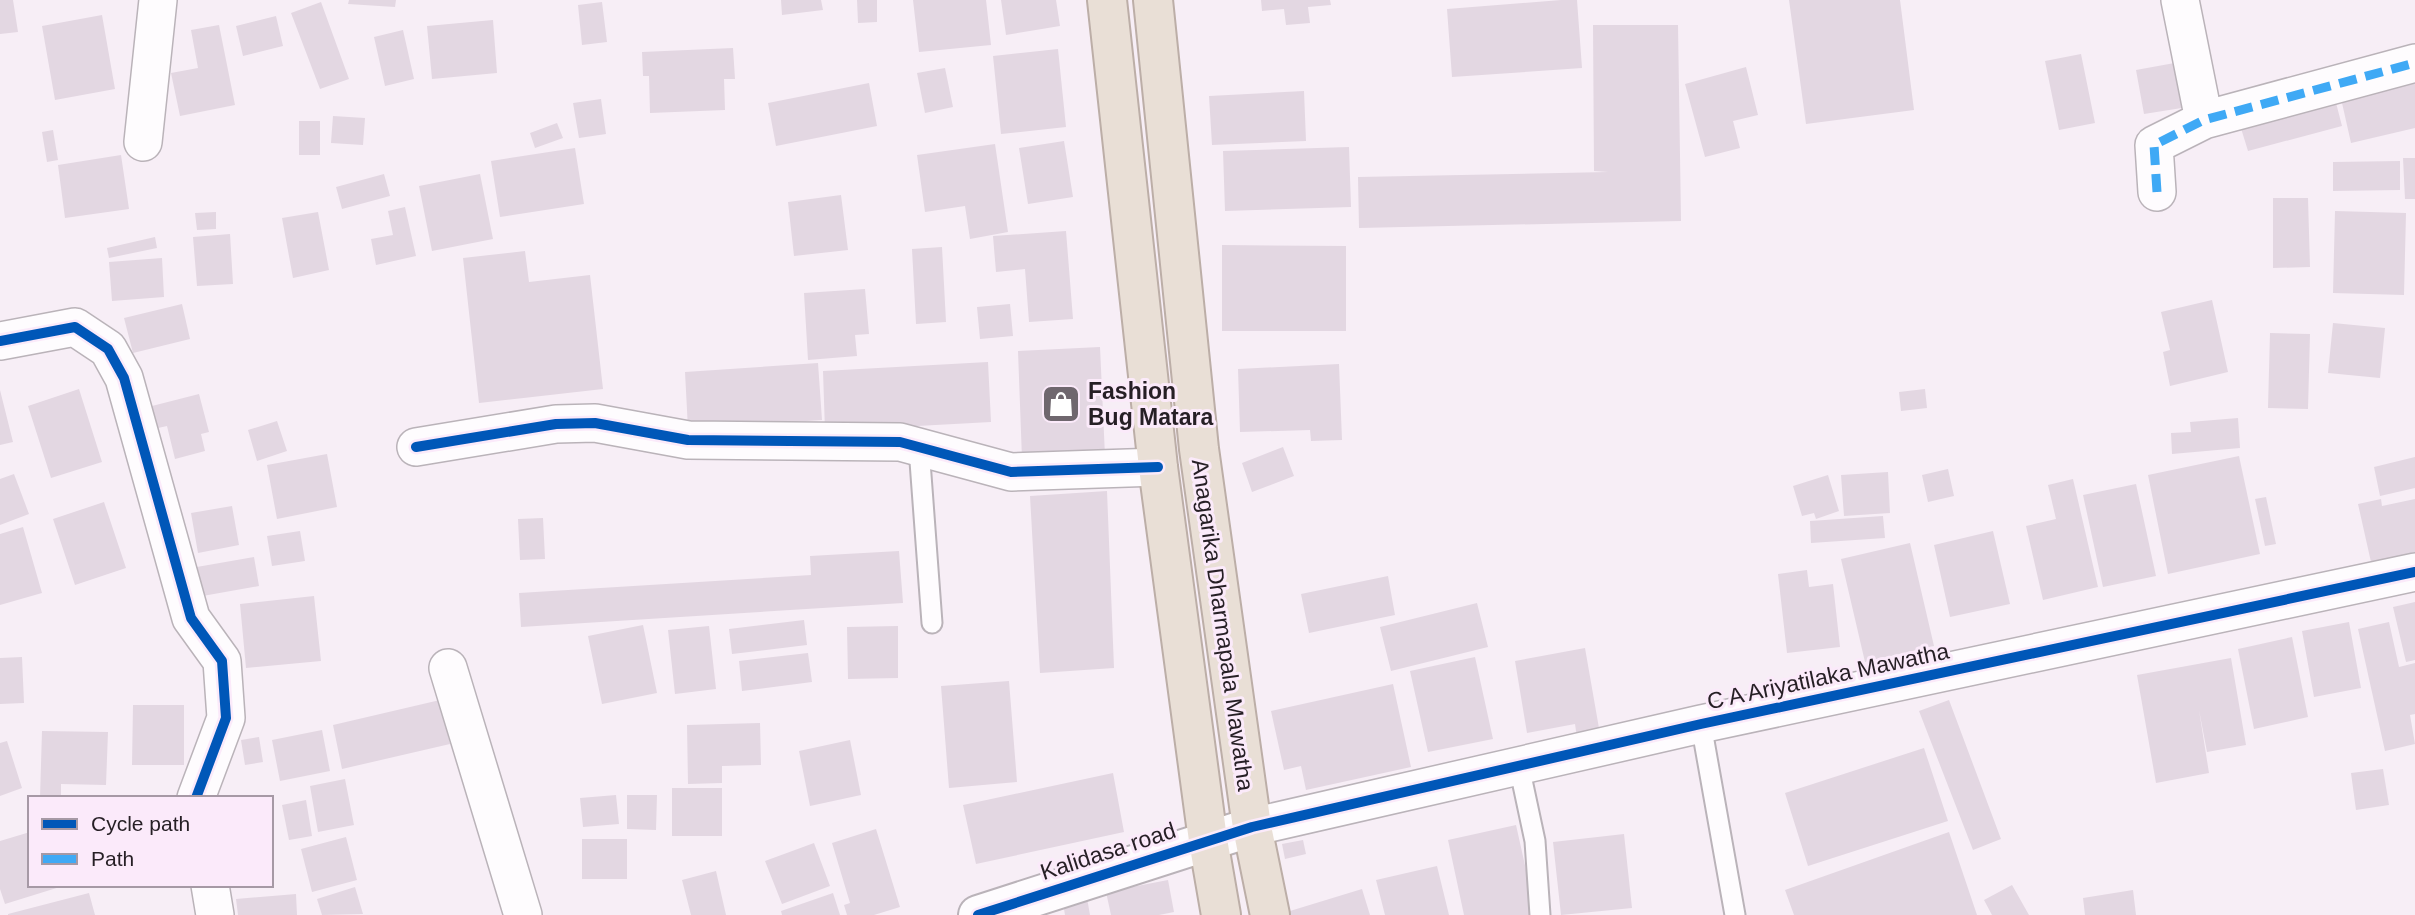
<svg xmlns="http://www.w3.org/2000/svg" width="2415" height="915" font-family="Helvetica,sans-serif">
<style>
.building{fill:#e3d7e2}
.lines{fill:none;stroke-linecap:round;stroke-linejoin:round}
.lane-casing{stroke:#bab3b9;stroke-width:23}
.street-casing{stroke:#bab3b9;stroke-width:40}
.secondary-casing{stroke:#bab3b9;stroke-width:42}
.highway-casing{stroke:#bcaea7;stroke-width:42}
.lane{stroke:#fefcfe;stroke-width:19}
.street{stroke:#fefcfe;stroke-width:37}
.secondary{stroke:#fefcfe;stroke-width:38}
.highway{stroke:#e9dfd6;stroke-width:38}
.quiet{stroke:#3fa9f5;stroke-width:9;stroke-dasharray:18 9;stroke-linecap:butt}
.cycleway-casing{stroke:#fbeafa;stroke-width:15}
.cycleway{stroke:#0057b8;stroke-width:10}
.labels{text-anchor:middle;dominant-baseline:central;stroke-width:6;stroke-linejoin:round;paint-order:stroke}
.poi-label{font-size:23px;font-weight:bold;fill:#261f25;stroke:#fbeafa;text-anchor:start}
.street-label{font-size:23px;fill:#261f25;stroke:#fbeafa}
</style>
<rect width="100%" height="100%" fill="#f7eef6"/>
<path class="building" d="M0 0H13L18 32 0 34Z
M349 0H396L395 7 348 4Z
M781 0H821L823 10 782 15Z
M857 0H877V22L858 23Z
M913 0H986L991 45 919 52Z
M1001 0H1056L1060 26 1006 35Z
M1261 0H1330L1331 5 1308 7 1310 23 1286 25 1284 9 1262 11Z
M1561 0H1577L1582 68 1452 77 1447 9Z
M1789 0H1900L1914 110 1806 124Z
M321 2 349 79 320 89 291 13Z
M602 2 607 42 582 45 578 5Z
M102 15 115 89 55 100 42 26Z
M276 16 283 46 243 56 236 26Z
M493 20 497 73 432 79 427 26Z
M219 25 235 105 180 116 171 73 198 68 191 30Z
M1593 25H1678L1681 221 1359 228 1358 177 1608 172 1594 171Z
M403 30 414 79 385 86 374 37Z
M733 48 735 79H724L725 110 650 113 649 76H643L642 52Z
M1058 49 1066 127 1001 134 993 56Z
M2081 54 2095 123 2059 130 2045 61Z
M2180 62 2188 107 2144 114 2136 70Z
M1746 67 1758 115 1733 121 1740 148 1705 157 1685 84Z
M945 68 953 107 925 113 917 73Z
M2413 76 2415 85V128L2351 143 2340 94Z
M869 83 877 126 776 146 768 103Z
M1304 91 1306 141 1212 145 1209 96Z
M601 99 606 134 579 138 573 103Z
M2335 99 2342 126 2248 151 2240 125Z
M333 116 365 118 363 145 331 143Z
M299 121H320V155H299Z
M557 123 563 138 535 148 530 133Z
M53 130 58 160 47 162 42 132Z
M1064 141 1073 197 1028 204 1019 148Z
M995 144 1008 232 970 239 965 206 925 212 917 155Z
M1349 147 1351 207 1225 211 1223 151Z
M575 148 584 204 500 217 491 161Z
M121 155 129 209 65 218 58 165Z
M2403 158H2415V199H2405Z
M2400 161V190L2333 191V162Z
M384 174 390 196 342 209 336 187Z
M480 174 493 239 432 251 419 186Z
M841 195 848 250 794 256 788 202Z
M2273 198H2308L2310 267 2273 268Z
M405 207 416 256 376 265 371 239 393 235 388 211Z
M2335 211 2406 213 2404 295 2333 293Z
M216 212V229L197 230 195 213Z
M318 212 329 270 293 278 282 218Z
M1066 231 1073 319 1029 322 1025 269 996 272 993 236Z
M230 234 233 284 197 286 193 237Z
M155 237 157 248 109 258 107 248Z
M1222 245 1346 246V331H1222Z
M942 247 946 322 916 324 912 249Z
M525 251 529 282 590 275 603 389 479 403 463 258Z
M162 258 164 297 112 301 109 262Z
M865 289 869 334 855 335 857 356 808 360 804 293Z
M2212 300 2228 372 2170 386 2163 352 2170 350 2161 312Z
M182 304 190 339 133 353 124 318Z
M1010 304 1013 336 980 339 977 307Z
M2333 323 2385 328 2380 378 2328 373Z
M2270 333 2310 334 2308 409 2268 408Z
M1100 347 1105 456 1022 459 1018 351Z
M988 362 991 422 825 431 823 371Z
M818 363 822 420 688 429 685 372Z
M1339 364 1342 440 1311 441 1310 430 1240 432 1238 369Z
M79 389 102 462 51 478 28 406Z
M1925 389 1927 408 1901 411 1899 392Z
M0 390 13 442 0 445Z
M199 394 209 432 201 434 205 451 175 459 167 426 158 428 152 406Z
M2238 418 2240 448 2172 454 2171 433 2191 432 2190 422Z
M277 421 287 451 257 461 248 430Z
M1283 447 1294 476 1252 492 1242 463Z
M327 454 337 507 277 519 267 465Z
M2239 456 2260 554 2168 574 2148 475Z
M2415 457V488L2380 496 2374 467Z
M1948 469 1954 496 1928 502 1922 475Z
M1888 472 1890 513 1844 516 1841 475Z
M14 474 29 514 0 525V479Z
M1828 475 1839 511 1816 519 1814 513 1802 516 1793 486Z
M2073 479 2098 587 2043 600 2026 526 2056 519 2048 485Z
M2136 484 2156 576 2103 587 2083 495Z
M1107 491 1114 668 1040 673 1030 496Z
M2266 497 2276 544 2265 546 2255 499Z
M2381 499 2382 506 2415 499V552L2371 562 2358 504Z
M104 502 126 568 75 585 53 519Z
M232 506 239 545 198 553 191 513Z
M1883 516 1885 538 1811 543 1810 521Z
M543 518 545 559 520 560 518 519Z
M23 527 42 593 0 605V534Z
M300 531 305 561 272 566 267 536Z
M1993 531 2010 604 1950 617 1934 545Z
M1910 543 1934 646 1865 662 1841 559Z
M899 551 903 603 521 627 519 593 811 575 810 556Z
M254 557 259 586 197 597 191 568Z
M1807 570 1809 587 1833 584 1840 647 1787 653 1778 574Z
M1388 576 1395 615 1309 633 1301 594Z
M314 596 321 661 246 668 240 604Z
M2415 602V660L2406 662 2393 607Z
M1477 603 1488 647 1391 671 1380 627Z
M804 620 807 645 732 654 729 629Z
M2349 622 2361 688 2314 697 2302 631Z
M2389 622 2399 667 2415 663V714L2410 715 2415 744 2385 751 2358 629Z
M643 625 657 693 602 704 588 636Z
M709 626 716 689 675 694 668 630Z
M898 626V678L848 679 847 627Z
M2292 637 2308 717 2254 729 2238 649Z
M1585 648 1600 734 1577 738 1575 724 1527 733 1515 661Z
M808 653 812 682 742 691 739 661Z
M22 657 24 703 0 704V658Z
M1475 657 1493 739 1428 752 1410 671Z
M2231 658 2246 745 2207 752 2199 710 2209 773 2156 783 2137 675Z
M1009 681 1017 782 949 788 941 686Z
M1393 684 1411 767 1306 790 1301 766 1284 770 1271 711Z
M440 700 450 744 342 769 333 725Z
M1949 700 2001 839 1973 850 1919 711Z
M133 705H184V765H132Z
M760 723 761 765 722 766V783L688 784 687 725Z
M322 730 330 771 280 781 272 740Z
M42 731 108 732 106 785 61 784V798H40Z
M259 737 263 762 245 765 241 740Z
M850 740 861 795 810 806 799 751Z
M7 741 22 788 0 796V743Z
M1924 748 1948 821 1808 866 1785 793Z
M2383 769 2389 805 2356 810 2351 773Z
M1113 773 1124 832 976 864 963 805Z
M345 779 354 825 318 832 310 786Z
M672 788H722V836H672Z
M616 795 619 824 583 827 580 798Z
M627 795H657L656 830 627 829Z
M306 800 312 836 289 840 282 805Z
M1516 825 1536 915H1464L1448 840Z
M876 829 900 907 874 915H847L844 905 850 903 832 843Z
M30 832V885L63 886 5 904 0 889V841Z
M1949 832 1977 915H1794L1785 890Z
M1624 834 1632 908 1561 915 1553 842Z
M346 837 357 880 312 892 301 849Z
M582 839H627V879H582Z
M1303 840 1306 854 1285 859 1282 844Z
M814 843 830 886 782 904 765 861Z
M1437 866 1449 915H1385L1376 880Z
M716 871 726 915H691L682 880Z
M1168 880 1174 912 1159 915H1111L1106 892Z
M2012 885 2029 915H1992L1984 900Z
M355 887 363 914 322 915 317 899Z
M1362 889 1370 915H1291L1290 911Z
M2133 890 2136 915H2085L2083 898Z
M89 893 95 915H8V914Z
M833 893 840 915H782L781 911Z
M296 894 297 915H238L236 899Z
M1087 898 1090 915H1065L1063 903Z"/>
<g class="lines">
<defs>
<path id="lane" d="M919 448 932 623
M1701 724 1735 915
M1519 766 1535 841 1540 915"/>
<path id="street" d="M2180 0 2204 120
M143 142 158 0
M2157 192 2154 145 2204 120 2415 63
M0 341 75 327 108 349 124 378 191 618 222 661 226 718 196 798
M416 447 556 424 595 423 688 440 900 442 1011 472 1158 467
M448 668 523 915
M1252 827 1701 724 2415 572
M210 885 215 915"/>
<path id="secondary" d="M978 915 1252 827"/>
<path id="highway" d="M1107 0 1158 467 1208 840 1221 915
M1153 0 1199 449 1252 827 1270 915"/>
</defs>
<use href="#lane" class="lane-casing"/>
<use href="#street" class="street-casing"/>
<use href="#secondary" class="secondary-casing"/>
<use href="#highway" class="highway-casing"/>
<use href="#lane" class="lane"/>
<use href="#street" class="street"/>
<use href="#secondary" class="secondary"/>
<use href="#highway" class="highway"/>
<path class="quiet" d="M2157 192 2154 145 2204 120 2415 63"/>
<defs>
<path id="cycleway" d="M0 341 75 327 108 349 124 378 191 618 222 661 226 718 196 798
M416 447 556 424 595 423 688 440 900 442 1011 472 1158 467
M978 915 1252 827 1701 724 2415 572"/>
</defs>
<use href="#cycleway" class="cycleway-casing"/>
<use href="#cycleway" class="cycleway"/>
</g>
<defs>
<symbol id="shop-square" viewBox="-11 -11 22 22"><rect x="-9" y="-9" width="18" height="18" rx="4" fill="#6f676e" stroke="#fbeafa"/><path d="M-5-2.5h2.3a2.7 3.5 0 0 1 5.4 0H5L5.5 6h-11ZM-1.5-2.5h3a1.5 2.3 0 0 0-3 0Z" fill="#fff"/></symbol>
</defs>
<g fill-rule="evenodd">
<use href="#shop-square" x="1039" y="382" width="44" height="44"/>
</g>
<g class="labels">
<g class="poi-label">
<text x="1088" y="391">Fashion<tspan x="1088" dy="26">Bug Matara</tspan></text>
</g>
<g class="street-label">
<text transform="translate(1223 625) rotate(82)">Anagarika Dharmapala Mawatha</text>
<text transform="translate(1828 676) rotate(-12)">C A Ariyatilaka Mawatha</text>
<text transform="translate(1108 851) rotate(-18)">Kalidasa road</text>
</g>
</g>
<rect x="28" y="796" width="245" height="91" fill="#fbeafa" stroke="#a699a5" stroke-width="2"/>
<rect x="42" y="819" width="35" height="10" fill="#0057b8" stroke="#a699a5" stroke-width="2"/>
<text x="91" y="831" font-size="21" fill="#261f25">Cycle path</text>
<rect x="42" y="854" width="35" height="10" fill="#3fa9f5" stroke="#a699a5" stroke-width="2"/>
<text x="91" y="866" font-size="21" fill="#261f25">Path</text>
</svg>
